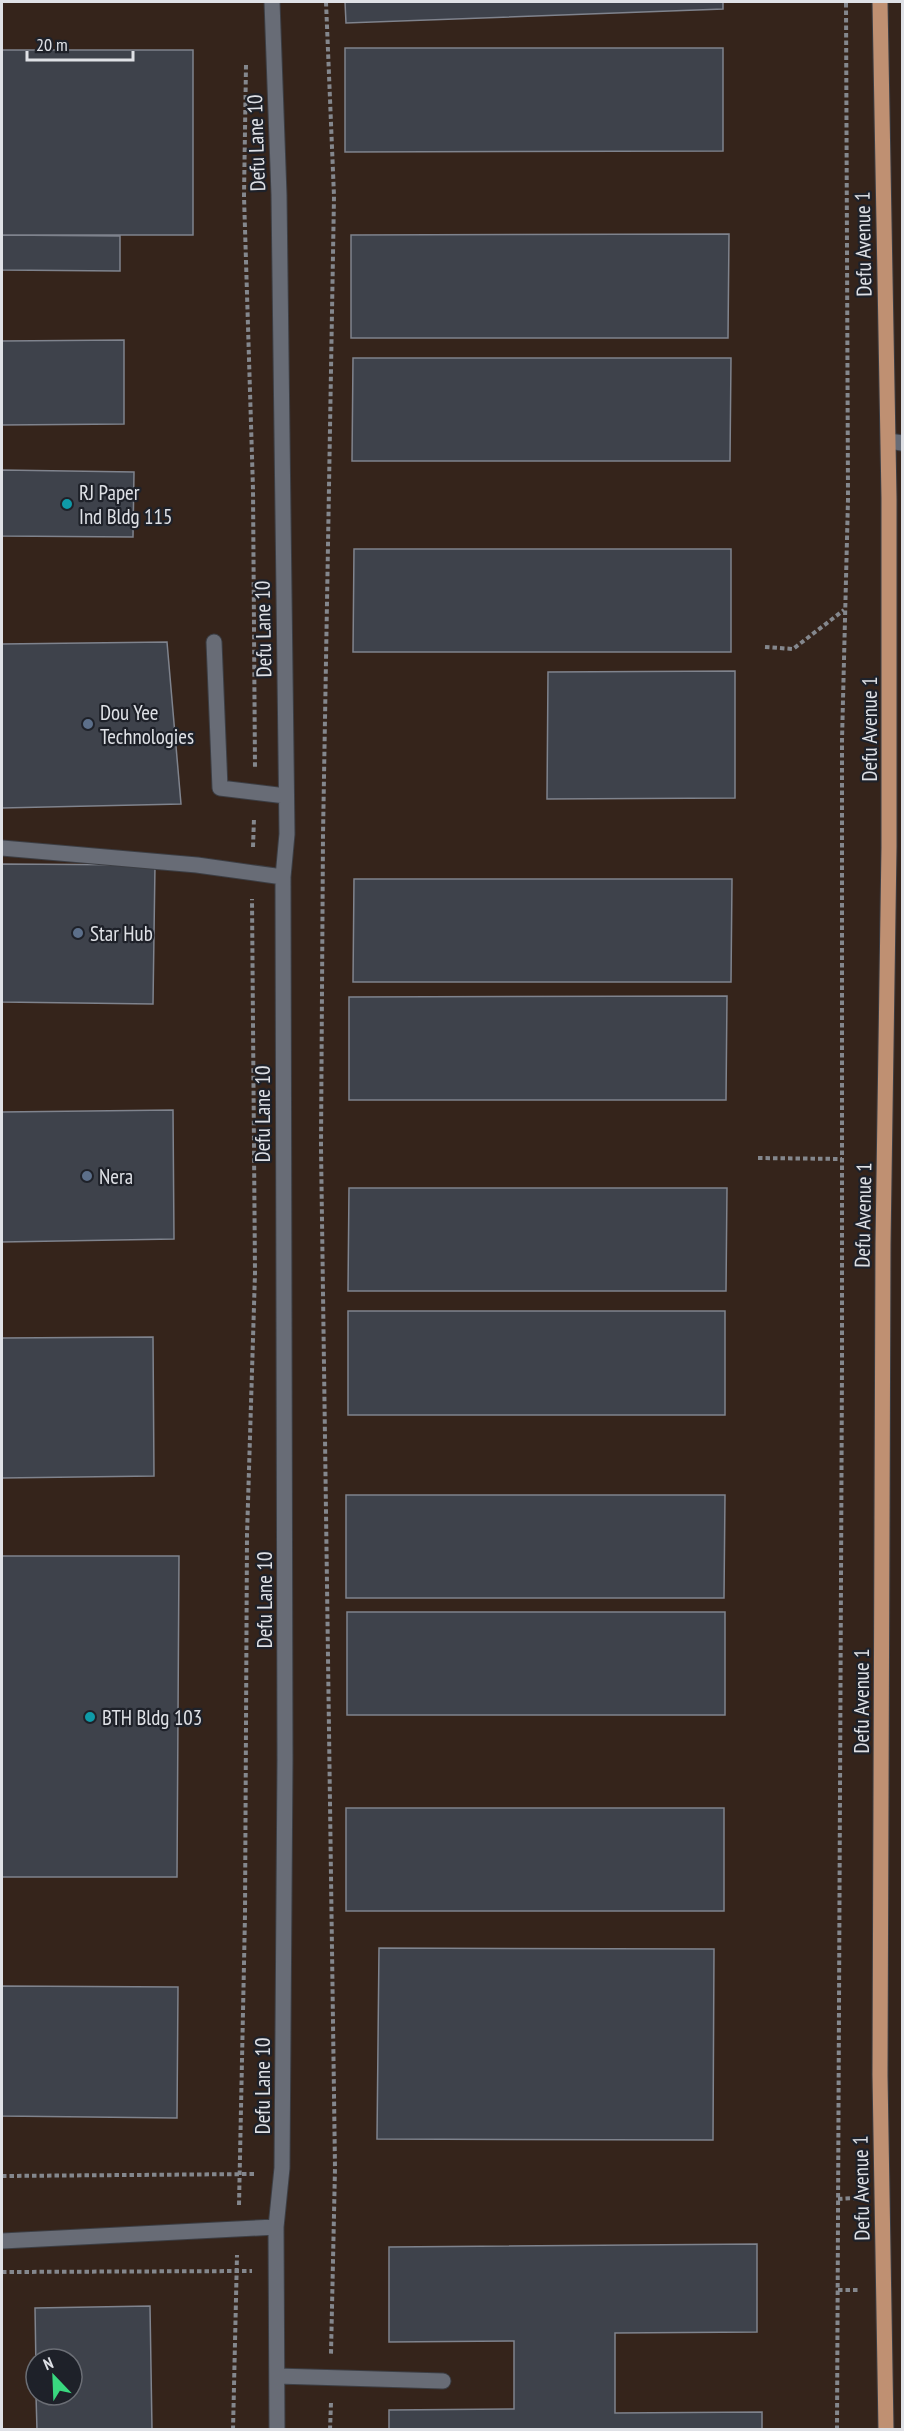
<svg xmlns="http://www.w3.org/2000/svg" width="904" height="2431" font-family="'PT Sans Narrow',sans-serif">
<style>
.industrial{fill:#35241b;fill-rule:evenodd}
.building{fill:#3e424b;stroke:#7f838d;stroke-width:1.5}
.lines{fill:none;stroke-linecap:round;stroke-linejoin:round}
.minor-casing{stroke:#3c3e44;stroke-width:17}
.major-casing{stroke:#3c3e44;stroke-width:17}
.path{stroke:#84878d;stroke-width:4;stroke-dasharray:4.5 3;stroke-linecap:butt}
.minor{stroke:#686c76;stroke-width:15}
.major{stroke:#bf9072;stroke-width:15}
.culture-dot{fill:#0f9aa8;stroke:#1e2129;stroke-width:2}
.service-dot{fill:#5c6f8a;stroke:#1e2129;stroke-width:2}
.labels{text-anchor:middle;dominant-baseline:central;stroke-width:4.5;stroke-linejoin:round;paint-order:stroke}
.street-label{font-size:21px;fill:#dfe1e6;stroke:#1e2129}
.poi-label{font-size:21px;fill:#dfe1e6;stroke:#1e2129;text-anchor:start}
</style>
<rect width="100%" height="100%" fill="#1e2129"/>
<path class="industrial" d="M2 2H902V2429L2 2430ZM36 2359H72V2395H36Z"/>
<path class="building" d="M345 2H723V9L346 23Z
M345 48H723V151L345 152Z
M2 50H193V235H2Z
M729 234 728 338H351V235Z
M2 235 120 236V271L2 270Z
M124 340V424L2 425V341Z
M353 358H731L730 461H352Z
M2 470 134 472 133 537 2 536Z
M354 549H731V652H353Z
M167 642 181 804 2 808V644Z
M735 671V798L547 799 548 672Z
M2 864 155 865 153 1004 2 1002Z
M354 879H732L731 982H353Z
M727 996 726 1100H349V997Z
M173 1110 174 1239 2 1242V1112Z
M349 1188H727L726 1291H348Z
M348 1311H725V1415H348Z
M153 1337 154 1476 2 1478V1338Z
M346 1495H725L724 1598H346Z
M2 1556H179L177 1877H2Z
M347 1612H725V1715H347Z
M346 1808H724V1911H346Z
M379 1948 714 1949 713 2140 377 2139Z
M2 1986 178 1987 177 2118 2 2116Z
M757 2244V2332L615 2333V2413L762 2412V2430H389V2410L514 2409V2341L389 2342V2247Z
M150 2306 152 2430H37L36 2395H72V2359H36V2369L35 2308Z"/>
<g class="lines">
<defs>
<path id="minor" d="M272 2 279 195 287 834 283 877 285 1760 282 2168 276 2227 277 2430
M889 441 902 443
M214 642 220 788 286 796
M2 848 197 865 283 877
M2 2241 276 2227
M277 2376 443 2381"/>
<path id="major" d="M880 2 889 498V847L883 1244 880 2075 886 2430"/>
</defs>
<use href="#minor" class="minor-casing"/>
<use href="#major" class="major-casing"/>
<path class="path" d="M326 2 334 196 323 835 321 1147 335 2168 331 2354
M246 65 244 196 253 489 255 769
M765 647 793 649 844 610
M253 847 254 818
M758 1158 842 1159
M2 2176 256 2174
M838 2199 857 2198
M239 2205 245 1915 247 1535 255 1273 252 899
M2 2272 252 2271
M838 2290H858
M233 2430 237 2255
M330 2430 331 2403
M837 2430 842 1368V740L848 499 846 2"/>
<use href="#minor" class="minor"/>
<use href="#major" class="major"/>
</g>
<g class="culture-dot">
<circle cx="67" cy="504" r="6"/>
<circle cx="90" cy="1717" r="6"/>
</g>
<g class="service-dot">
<circle cx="88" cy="724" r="6"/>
<circle cx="78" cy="933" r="6"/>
<circle cx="87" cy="1176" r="6"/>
</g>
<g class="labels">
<g class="street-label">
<text transform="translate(256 143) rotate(-92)">Defu Lane 10</text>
<text transform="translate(863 244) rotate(-91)">Defu Avenue 1</text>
<text transform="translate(263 629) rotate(-91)">Defu Lane 10</text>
<text transform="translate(869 729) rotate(-90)">Defu Avenue 1</text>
<text transform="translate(262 1114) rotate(-90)">Defu Lane 10</text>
<text transform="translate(863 1215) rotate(-89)">Defu Avenue 1</text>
<text transform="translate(264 1600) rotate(-90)">Defu Lane 10</text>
<text transform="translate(861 1701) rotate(-90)">Defu Avenue 1</text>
<text transform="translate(262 2086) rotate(-90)">Defu Lane 10</text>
<text transform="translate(861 2188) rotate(-91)">Defu Avenue 1</text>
</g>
<g class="poi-label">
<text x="79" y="492">RJ Paper<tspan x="79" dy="24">Ind Bldg 115</tspan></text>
<text x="100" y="712">Dou Yee<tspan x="100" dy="24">Technologies</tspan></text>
<text x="90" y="933">Star Hub</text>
<text x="99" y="1176">Nera</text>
<text x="102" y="1717">BTH Bldg 103</text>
</g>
</g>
<rect width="904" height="2431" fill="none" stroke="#dfe1e6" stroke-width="6"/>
<g transform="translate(54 2377) rotate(337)"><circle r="28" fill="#1e2129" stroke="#6b6e75" stroke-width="1.5"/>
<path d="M0-4.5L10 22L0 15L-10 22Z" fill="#39d87f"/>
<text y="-9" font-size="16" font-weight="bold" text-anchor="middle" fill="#dfe1e6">N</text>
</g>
<path d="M27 51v9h106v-9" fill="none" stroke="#dfe1e6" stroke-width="3"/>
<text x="36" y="51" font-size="18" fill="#dfe1e6" stroke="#1e2129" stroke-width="4.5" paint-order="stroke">20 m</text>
</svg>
